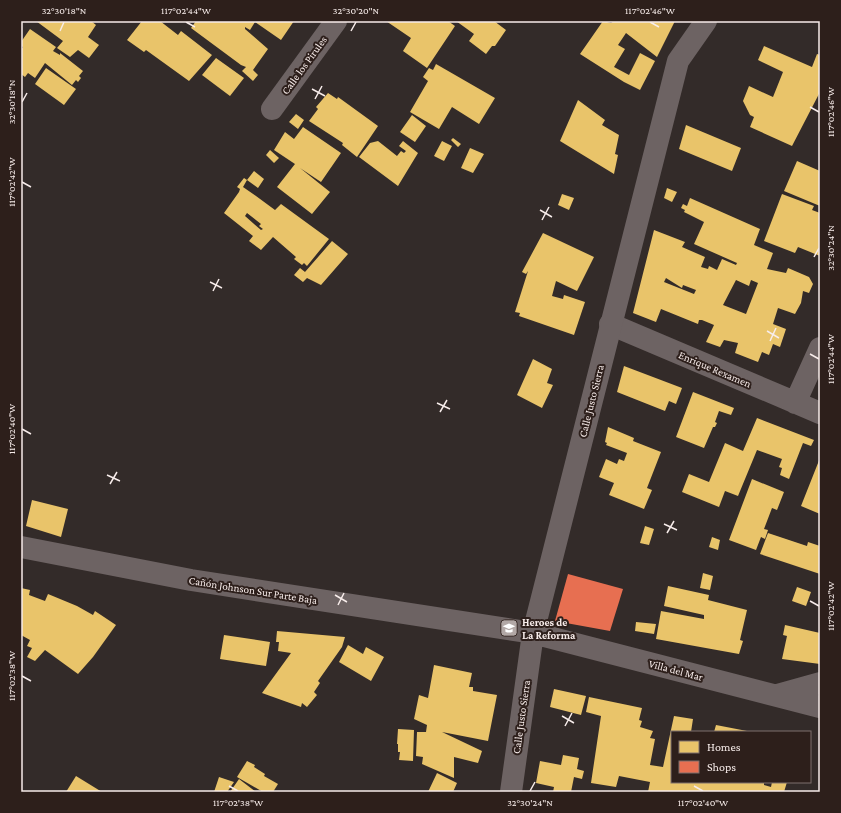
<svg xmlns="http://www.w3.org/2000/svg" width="841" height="813" font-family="'Crimson Pro',serif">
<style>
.homes{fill:#e9c46a;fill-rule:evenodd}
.shops{fill:#e76f51}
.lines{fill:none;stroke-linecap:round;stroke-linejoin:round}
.minor{stroke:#6d6363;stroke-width:22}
.tertiary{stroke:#6d6363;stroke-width:22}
.ticks{fill:none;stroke:#f7ecea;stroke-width:1.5}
.labels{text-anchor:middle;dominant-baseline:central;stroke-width:4;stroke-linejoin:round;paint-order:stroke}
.street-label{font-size:11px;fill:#f7ecea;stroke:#2d1f1b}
.poi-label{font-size:11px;font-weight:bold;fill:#f7ecea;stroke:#2d1f1b;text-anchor:start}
.neatline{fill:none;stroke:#f7ecea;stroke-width:1.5}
.ticks-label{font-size:10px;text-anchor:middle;fill:#f7ecea}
</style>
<rect width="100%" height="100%" fill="#332b29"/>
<path class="homes" d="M36 21H91L96 25 88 37 99 45 89 58 78 50 70 57 57 48 63 41Z
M142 21H160L178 35 181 31 212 55 189 81 146 50 144 52 127 40Z
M196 21H294L281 40 255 22 250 30 245 27V29L268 49 253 70 258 75 253 81 242 71 246 67 241 65 191 28Z
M386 21H448L455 26 427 68 403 51 411 38Z
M456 21H494L506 30 495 46H492L486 54 469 41 474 34Z
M603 21 611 23 614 21H675L657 57 626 33 618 45 625 49 614 67 629 75 640 53 655 61 640 90 624 82 580 54Z
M30 29 56 47 53 51 60 55V53L83 71 79 76 81 78 78 82 76 80 72 85 45 63 35 78 28 73 25 77 21 74V50L23 47 21 46V42Z
M764 46 812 67 817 54 820 55V92L792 146 750 127 754 117 750 115 743 101 749 86 773 97 783 72 758 60Z
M216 58 244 78 230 96 202 75Z
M436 64 495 98 479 124 452 107 439 129 410 112 428 81 423 77 429 68 433 70Z
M46 68 76 89 64 105 35 84Z
M328 93 337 99 338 97 378 126 357 157 342 145 343 143 309 121 318 109 316 107Z
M578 100 605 120 602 125 619 135 615 154 618 155 614 174 560 141Z
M296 114 304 120 298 129 289 122Z
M412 115 426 126 415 142 400 132Z
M686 125 741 148 732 171 679 149Z
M303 127 341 153 321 182 300 168 330 192 312 214 277 187 295 164 274 150 285 132 294 139Z
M453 138 461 144 458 147 451 140Z
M378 141 397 156 401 151 404 153 406 151 399 146 403 141 418 153 398 186 359 157 370 143Z
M442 141 452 146 444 161 434 156Z
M470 148 484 154 473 173 461 168Z
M270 150 279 158 274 163 266 155Z
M797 161 820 171V206L784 191Z
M254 171 264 179 258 188 247 180Z
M244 178 247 180 243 187 256 196 275 210 281 204 329 239 307 266 304 263 302 265 294 259 296 257 273 237 261 250 249 241 253 236 224 213 239 192 240 189 237 187ZM247 213 261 224 259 226 263 229 261 230 245 216Z
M667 188 677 192 672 202 664 198Z
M562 194 574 198 569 210 558 205Z
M782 194 814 206 812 210 820 213V256L798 247 795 253 764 241Z
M690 198 760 229 754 245 773 253 767 269 786 273 788 268 809 277 813 284 809 293 803 291 801 303 795 314 778 308 773 324 786 329 780 347 773 344 769 355 762 352 758 362 735 353 738 343 724 340 720 347 706 342 714 325 702 320H699L698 324 661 309 656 322 633 313 654 230 685 242 682 247 705 257 701 267 708 269 709 266 717 270 722 259 736 265 737 263 694 244 704 222 684 212 685 210 681 208 683 204 687 206ZM666 278 682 288 683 285 696 290 694 294 664 282ZM736 280 749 286 751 280 758 283 746 314 723 305Z
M543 233 594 257 577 291 556 281 552 296 563 299 564 295 585 302 574 335 519 316 520 313 515 312 528 271 526 274 522 272Z
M332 241 348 254 321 285 307 278 303 282 294 275 300 268 305 272Z
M533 359 552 369 547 383 553 385 542 408 517 395Z
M624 366 682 388 676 404 669 401 665 411 617 392Z
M693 392 734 408 731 415 719 411 715 422 717 423 715 427H713L704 448 676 437Z
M757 418 814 440 811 446 803 443 789 479 780 475 782 468 779 467 782 459 757 450 738 496 725 491 719 507 682 492 689 474 709 482 725 443 743 451Z
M608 427 634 438 633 441 661 452 647 488 652 490 644 509 609 495 614 483 599 477 606 459 617 464 619 459 624 461 627 453 606 445 607 443 605 442Z
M820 458V514L801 506Z
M752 479 784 492 777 510 772 508 764 529 768 530 765 539 761 537 756 550 729 540Z
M32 500 68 509 61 537 26 526Z
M645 526 654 529 649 545 640 543Z
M768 533 807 546 808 542 820 546V574L760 554Z
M712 537 720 540 718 550 709 547Z
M703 573 713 576 710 590 700 588Z
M668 586 709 595 708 600 747 610 740 640 743 641 739 654 656 639 661 611 704 619V615L664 606Z
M797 587 811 592 806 606 792 601Z
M21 588 30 590 29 595 45 601 48 594 77 606 93 615 95 611 116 625 93 657 78 674 45 650 35 661 27 657 32 648 27 646 30 640 21 635Z
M636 622 656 624 654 634 635 631Z
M785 625 820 633V664L782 659 787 636 783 635Z
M277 631 345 637 342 647 318 681 320 683 314 692 317 695 307 707 302 703 301 707 262 693 291 653 278 651 279 642H276Z
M224 635 270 642 266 666 220 659Z
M348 645 363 654 366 647 384 657 371 681 339 662Z
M434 665 472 673 469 687H473V691L497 695 488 741 442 732 482 751 478 763 454 757V778L422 764 423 757 416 756 417 732H426L427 725 414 719 419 695 428 698Z
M554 689 586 696 581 715 550 707Z
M589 697 642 708 639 720 642 721 640 727 653 731 650 738 655 739 650 765 663 767 674 716 693 719 691 732H672V782H764V785L771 787 772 782H787L784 792H648L650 782 619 776 616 787 591 783 601 716 586 712Z
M716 725 747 731V732H714Z
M398 729 414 730 413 761 399 760 400 752H398V744H397Z
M563 755 579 758 577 769 584 771 582 779 574 777 571 792H553L554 787 536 783 540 761 561 765Z
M247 761 255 765 254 767 265 774 264 776 278 784 273 792H263L237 777Z
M437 773 457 783 453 792H428Z
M76 776 102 792H66Z
M219 777 234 782 227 792H214Z
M239 779 256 792H230Z"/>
<path class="shops" d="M568 574 623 589 610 631 555 621Z"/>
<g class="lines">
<path class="minor" d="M272 109 336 21
M610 324 820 413
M795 403 820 348
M777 695 820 683
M511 792 533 633 820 707"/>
<path class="tertiary" d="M21 547 191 580 533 633 678 61 706 21"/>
</g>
<path class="ticks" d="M186 22 195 27M650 22 659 27M60 31 64 22M351 31 356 22M312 89 325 96M315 99 322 86M22 102 27 93M810 107 819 112M22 182 31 187M540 210 552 217M542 220 549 207M814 257 819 248M210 282 222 288M213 291 219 279M767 331 779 338M770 341 776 328M810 354 819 359M437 403 450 409M440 412 447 400M22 429 31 434M107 475 120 481M110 484 117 472M664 524 677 530M667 533 674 521M335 595 347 602M810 601 819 606M338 605 344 593M22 676 31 681M562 716 574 723M565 726 572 713M229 786 238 791M694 786 703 791M530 791 535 782"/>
<defs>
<symbol id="school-square" viewBox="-11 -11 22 22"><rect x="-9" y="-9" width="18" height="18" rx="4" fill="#b2a8a6" stroke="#2d1f1b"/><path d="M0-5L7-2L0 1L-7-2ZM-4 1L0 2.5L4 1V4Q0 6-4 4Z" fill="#fff"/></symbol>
</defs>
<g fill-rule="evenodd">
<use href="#school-square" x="499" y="618" width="20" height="20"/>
</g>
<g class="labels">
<g class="street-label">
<text transform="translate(304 65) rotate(-54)">Calle los Pirules</text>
<text transform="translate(715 369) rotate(23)">Enrique Rexamen</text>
<text transform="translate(591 401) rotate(-76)">Calle Justo Sierra</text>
<text transform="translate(253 590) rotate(9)">Cañón Johnson Sur Parte Baja</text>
<text transform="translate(676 670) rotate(15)">Villa del Mar</text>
<text transform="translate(521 717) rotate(-82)">Calle Justo Sierra</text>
</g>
<g class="poi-label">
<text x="522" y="622">Heroes de<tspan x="522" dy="13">La Reforma</tspan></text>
</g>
</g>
<rect width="841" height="813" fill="none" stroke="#2d1f1b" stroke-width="44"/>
<rect x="671" y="731" width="140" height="52" fill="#2d1f1b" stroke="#7e716e"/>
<rect x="679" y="741" width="20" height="12" fill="#e9c46a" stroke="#7e716e"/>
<text x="707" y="751" font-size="12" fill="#f7ecea">Homes</text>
<rect x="679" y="761" width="20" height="12" fill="#e76f51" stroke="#7e716e"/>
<text x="707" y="771" font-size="12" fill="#f7ecea">Shops</text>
<rect x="22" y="22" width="797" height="769" class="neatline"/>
<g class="ticks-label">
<text x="64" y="14">32°30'18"N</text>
<text x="186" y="14">117°02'44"W</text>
<text x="356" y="14">32°30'20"N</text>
<text x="650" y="14">117°02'46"W</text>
<text transform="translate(11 102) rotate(-90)" y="4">32°30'18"N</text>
<text transform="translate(830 112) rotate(-90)" y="4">117°02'46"W</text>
<text transform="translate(11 182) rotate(-90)" y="4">117°02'42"W</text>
<text transform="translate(830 248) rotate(-90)" y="4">32°30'24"N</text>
<text transform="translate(830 359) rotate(-90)" y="4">117°02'44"W</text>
<text transform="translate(11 429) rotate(-90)" y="4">117°02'40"W</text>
<text transform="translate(830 606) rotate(-90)" y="4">117°02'42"W</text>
<text transform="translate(11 676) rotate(-90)" y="4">117°02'38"W</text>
<text x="238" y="806">117°02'38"W</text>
<text x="530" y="806">32°30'24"N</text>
<text x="703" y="806">117°02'40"W</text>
</g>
</svg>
